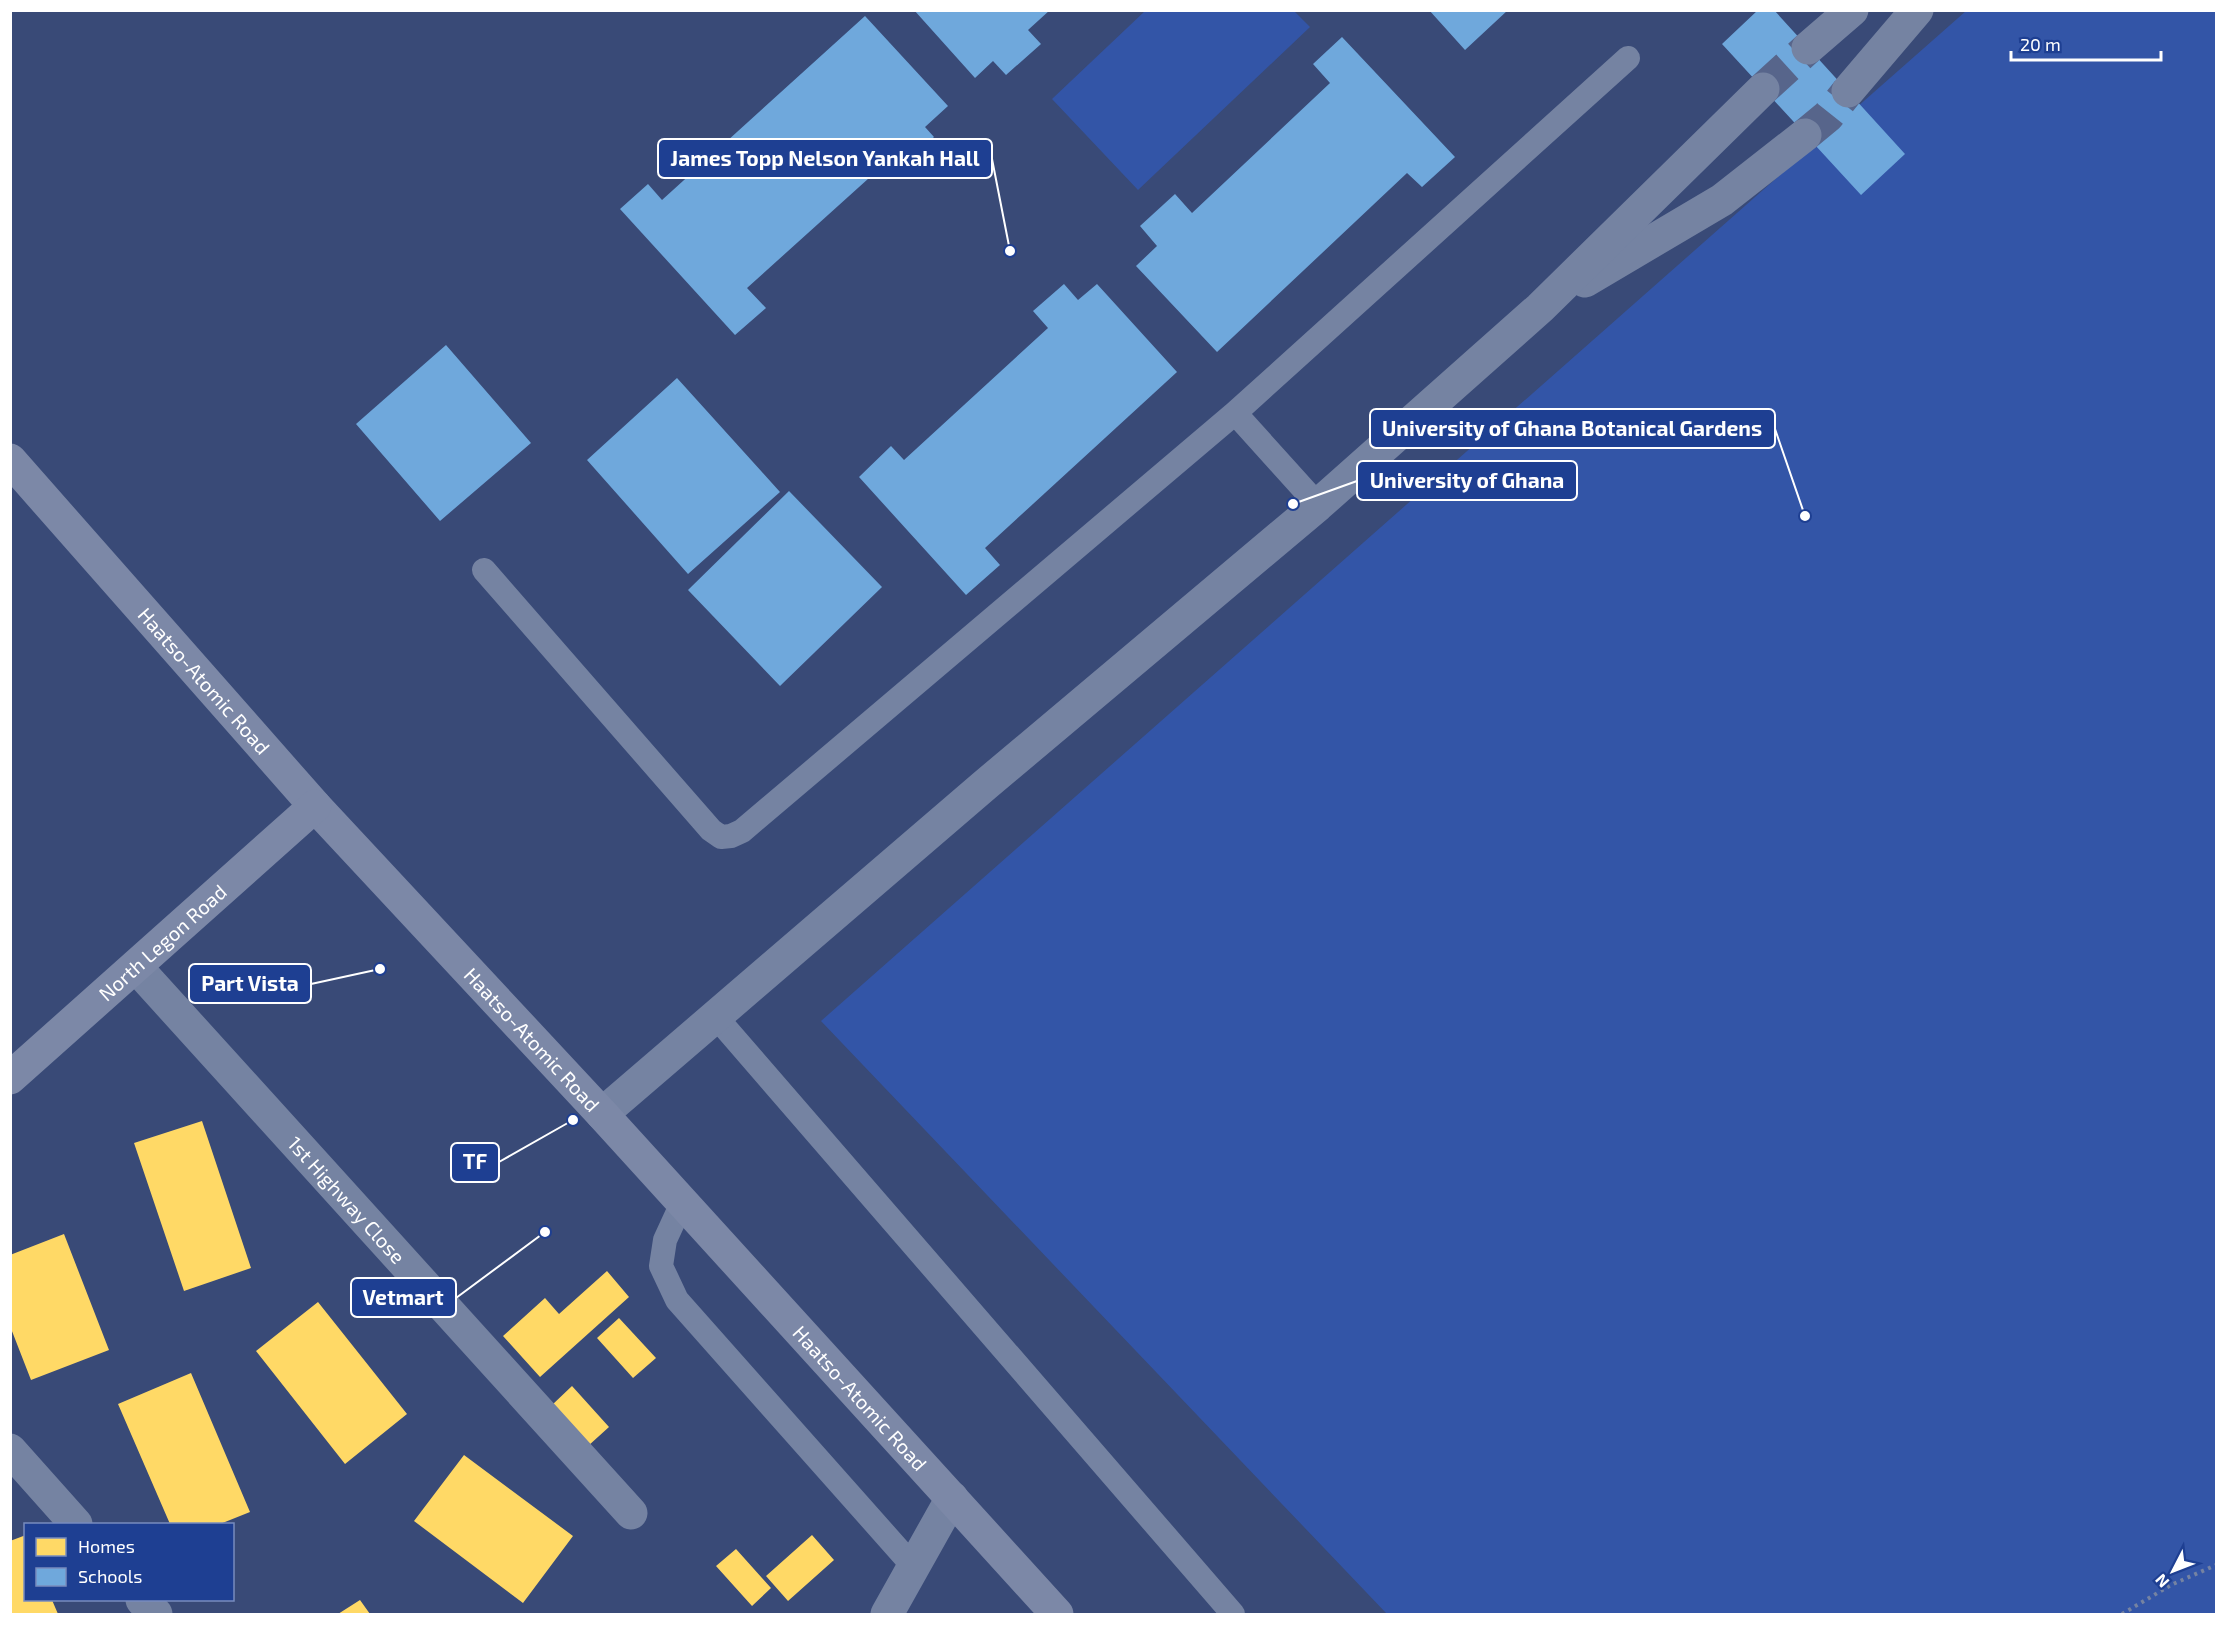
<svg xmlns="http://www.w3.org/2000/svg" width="2227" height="1625" font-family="'Exo 2',sans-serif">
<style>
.green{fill:#3355a7}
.homes{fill:#ffd966}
.schools{fill:#6fa8dc}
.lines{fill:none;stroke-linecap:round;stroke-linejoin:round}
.street-tunnel{stroke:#57658b;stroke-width:33;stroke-dasharray:33 16;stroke-linecap:butt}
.path{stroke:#7583a2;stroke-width:4;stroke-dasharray:3 4.5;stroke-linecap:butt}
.lane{stroke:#7583a2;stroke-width:24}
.street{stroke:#7583a2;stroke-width:33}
.secondary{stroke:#7c88a7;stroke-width:33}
.labels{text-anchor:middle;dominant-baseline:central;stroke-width:6;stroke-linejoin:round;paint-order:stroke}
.street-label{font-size:20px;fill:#fff;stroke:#1e3f92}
.leader{fill:none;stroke:#fff;stroke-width:2}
.callout-dot{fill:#fff;stroke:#1e3f92;stroke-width:2}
.callout{fill:#1e3f92;stroke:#fff;stroke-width:2}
.callout-label{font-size:21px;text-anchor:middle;font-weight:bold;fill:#fff}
</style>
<rect width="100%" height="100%" fill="#394a77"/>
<path class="green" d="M1145 11H1294L1310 27 1138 190 1052 99Z
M1966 11H2216V1614H1387L821 1021Z"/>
<path class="homes" d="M202 1121 251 1268 184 1291 134 1143Z
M64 1234 109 1350 31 1380 10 1326V1255Z
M607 1271 629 1297 540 1377 503 1336 545 1298 559 1314Z
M318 1302 407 1414 345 1464 256 1351Z
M619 1318 656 1358 633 1378 597 1338Z
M191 1373 250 1512 220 1524H170L118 1404Z
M572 1386 609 1427 588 1446 552 1405Z
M464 1455 573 1536 523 1603 414 1521Z
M26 1535V1600H52L58 1614H10V1541Z
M812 1535 834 1560 788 1601 766 1576Z
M736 1549 771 1588 752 1606 716 1566Z
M360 1600 370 1614H338Z"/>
<path class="schools" d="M914 10H1050L1028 30 1041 44 1006 75 993 61 975 78Z
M1429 10H1508L1465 50Z
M1758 10H1774L1905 154 1861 195 1722 44Z
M865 16 948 106 925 127 934 137 899 170 889 160 747 288 766 308 735 335 620 209 648 184 662 200Z
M1342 37 1455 157 1422 187 1407 173 1217 352 1136 266 1157 246 1140 226 1175 194 1192 213 1330 83 1313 64Z
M1064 284 1078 300 1097 284 1177 372 985 548 1000 565 966 595 859 477 891 446 904 460 1048 328 1033 311Z
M446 345 531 443 440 521 356 424Z
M677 378 780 492 688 574 587 460Z
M789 491 882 587 780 686 688 590Z"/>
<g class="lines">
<path class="street-tunnel" d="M1763 89 1808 48
M1805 135 1828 116 1848 91"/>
<path class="path" d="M2122 1614 2171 1585 2216 1565"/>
<path class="lane" d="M1235 413 1318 505
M484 570 711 830 721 837 731 836 742 831 1235 413 1628 58
M716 1017 1233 1614
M682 1203 665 1240 661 1266 677 1300 913 1566"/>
<g class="street">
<path d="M1808 48 1852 10"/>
<path d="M1848 91 1917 10"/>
<path d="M1585 281 1722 200 1805 135"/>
<path id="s1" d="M136 967 631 1513"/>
<path d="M602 1114 985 785 1318 505 1540 308 1763 89"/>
<path d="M10 1450 76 1524"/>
<path d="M142 1600 156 1614"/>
<path d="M887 1614 952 1498"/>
</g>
<g class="secondary">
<path id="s2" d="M10 460 315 806 602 1114 1057 1614"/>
<path id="s3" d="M10 1078 315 806"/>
</g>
</g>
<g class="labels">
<g class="street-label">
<text stroke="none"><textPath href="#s2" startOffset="294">Haatso-Atomic Road</textPath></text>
<text stroke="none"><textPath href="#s3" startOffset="204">North Legon Road</textPath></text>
<text stroke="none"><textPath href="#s2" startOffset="780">Haatso-Atomic Road</textPath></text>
<text stroke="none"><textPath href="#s1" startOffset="314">1st Highway Close</textPath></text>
<text stroke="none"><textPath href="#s2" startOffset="1266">Haatso-Atomic Road</textPath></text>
</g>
</g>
<path class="leader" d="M1010 251L992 159M1805 516L1775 429M1293 504L1357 481M380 969L311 984M573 1120L499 1162M545 1232L456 1298"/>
<g class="callout-dot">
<circle cx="1010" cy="251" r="6"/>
<circle cx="1805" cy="516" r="6"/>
<circle cx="1293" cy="504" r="6"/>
<circle cx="380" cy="969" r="6"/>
<circle cx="573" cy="1120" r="6"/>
<circle cx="545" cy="1232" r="6"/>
</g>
<g class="callout">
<rect x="658" y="139" width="334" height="39" rx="6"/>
<rect x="1370" y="409" width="405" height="39" rx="6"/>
<rect x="1357" y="461" width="220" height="39" rx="6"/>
<rect x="189" y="964" width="122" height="39" rx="6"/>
<rect x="451" y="1143" width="48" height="39" rx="6"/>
<rect x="351" y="1278" width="105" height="39" rx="6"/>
</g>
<g class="callout-label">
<text x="825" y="166">James Topp Nelson Yankah Hall</text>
<text x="1572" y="436">University of Ghana Botanical Gardens</text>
<text x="1467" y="488">University of Ghana</text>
<text x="250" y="991">Part Vista</text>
<text x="475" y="1169">TF</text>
<text x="403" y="1305">Vetmart</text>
</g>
<rect width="2227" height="1625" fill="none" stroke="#ffffff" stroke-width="24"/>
<rect x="24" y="1523" width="210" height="78" fill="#1e3f92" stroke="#788cbe" stroke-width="1.5"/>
<rect x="36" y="1538" width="30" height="18" fill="#ffd966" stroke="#788cbe" stroke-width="1.5"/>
<text x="78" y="1553" font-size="18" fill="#ffffff">Homes</text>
<rect x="36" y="1568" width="30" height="18" fill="#6fa8dc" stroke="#788cbe" stroke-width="1.5"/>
<text x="78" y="1583" font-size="18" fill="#ffffff">Schools</text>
<g transform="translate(2173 1571) rotate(228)" stroke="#1e3f92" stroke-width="4.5" paint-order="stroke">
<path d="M0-4.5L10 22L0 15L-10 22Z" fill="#ffffff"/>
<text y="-9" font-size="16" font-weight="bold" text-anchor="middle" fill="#ffffff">N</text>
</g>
<path d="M2011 51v9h150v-9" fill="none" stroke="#ffffff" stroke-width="3"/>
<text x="2020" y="51" font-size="18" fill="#ffffff" stroke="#1e3f92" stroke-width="4.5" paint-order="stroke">20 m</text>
</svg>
